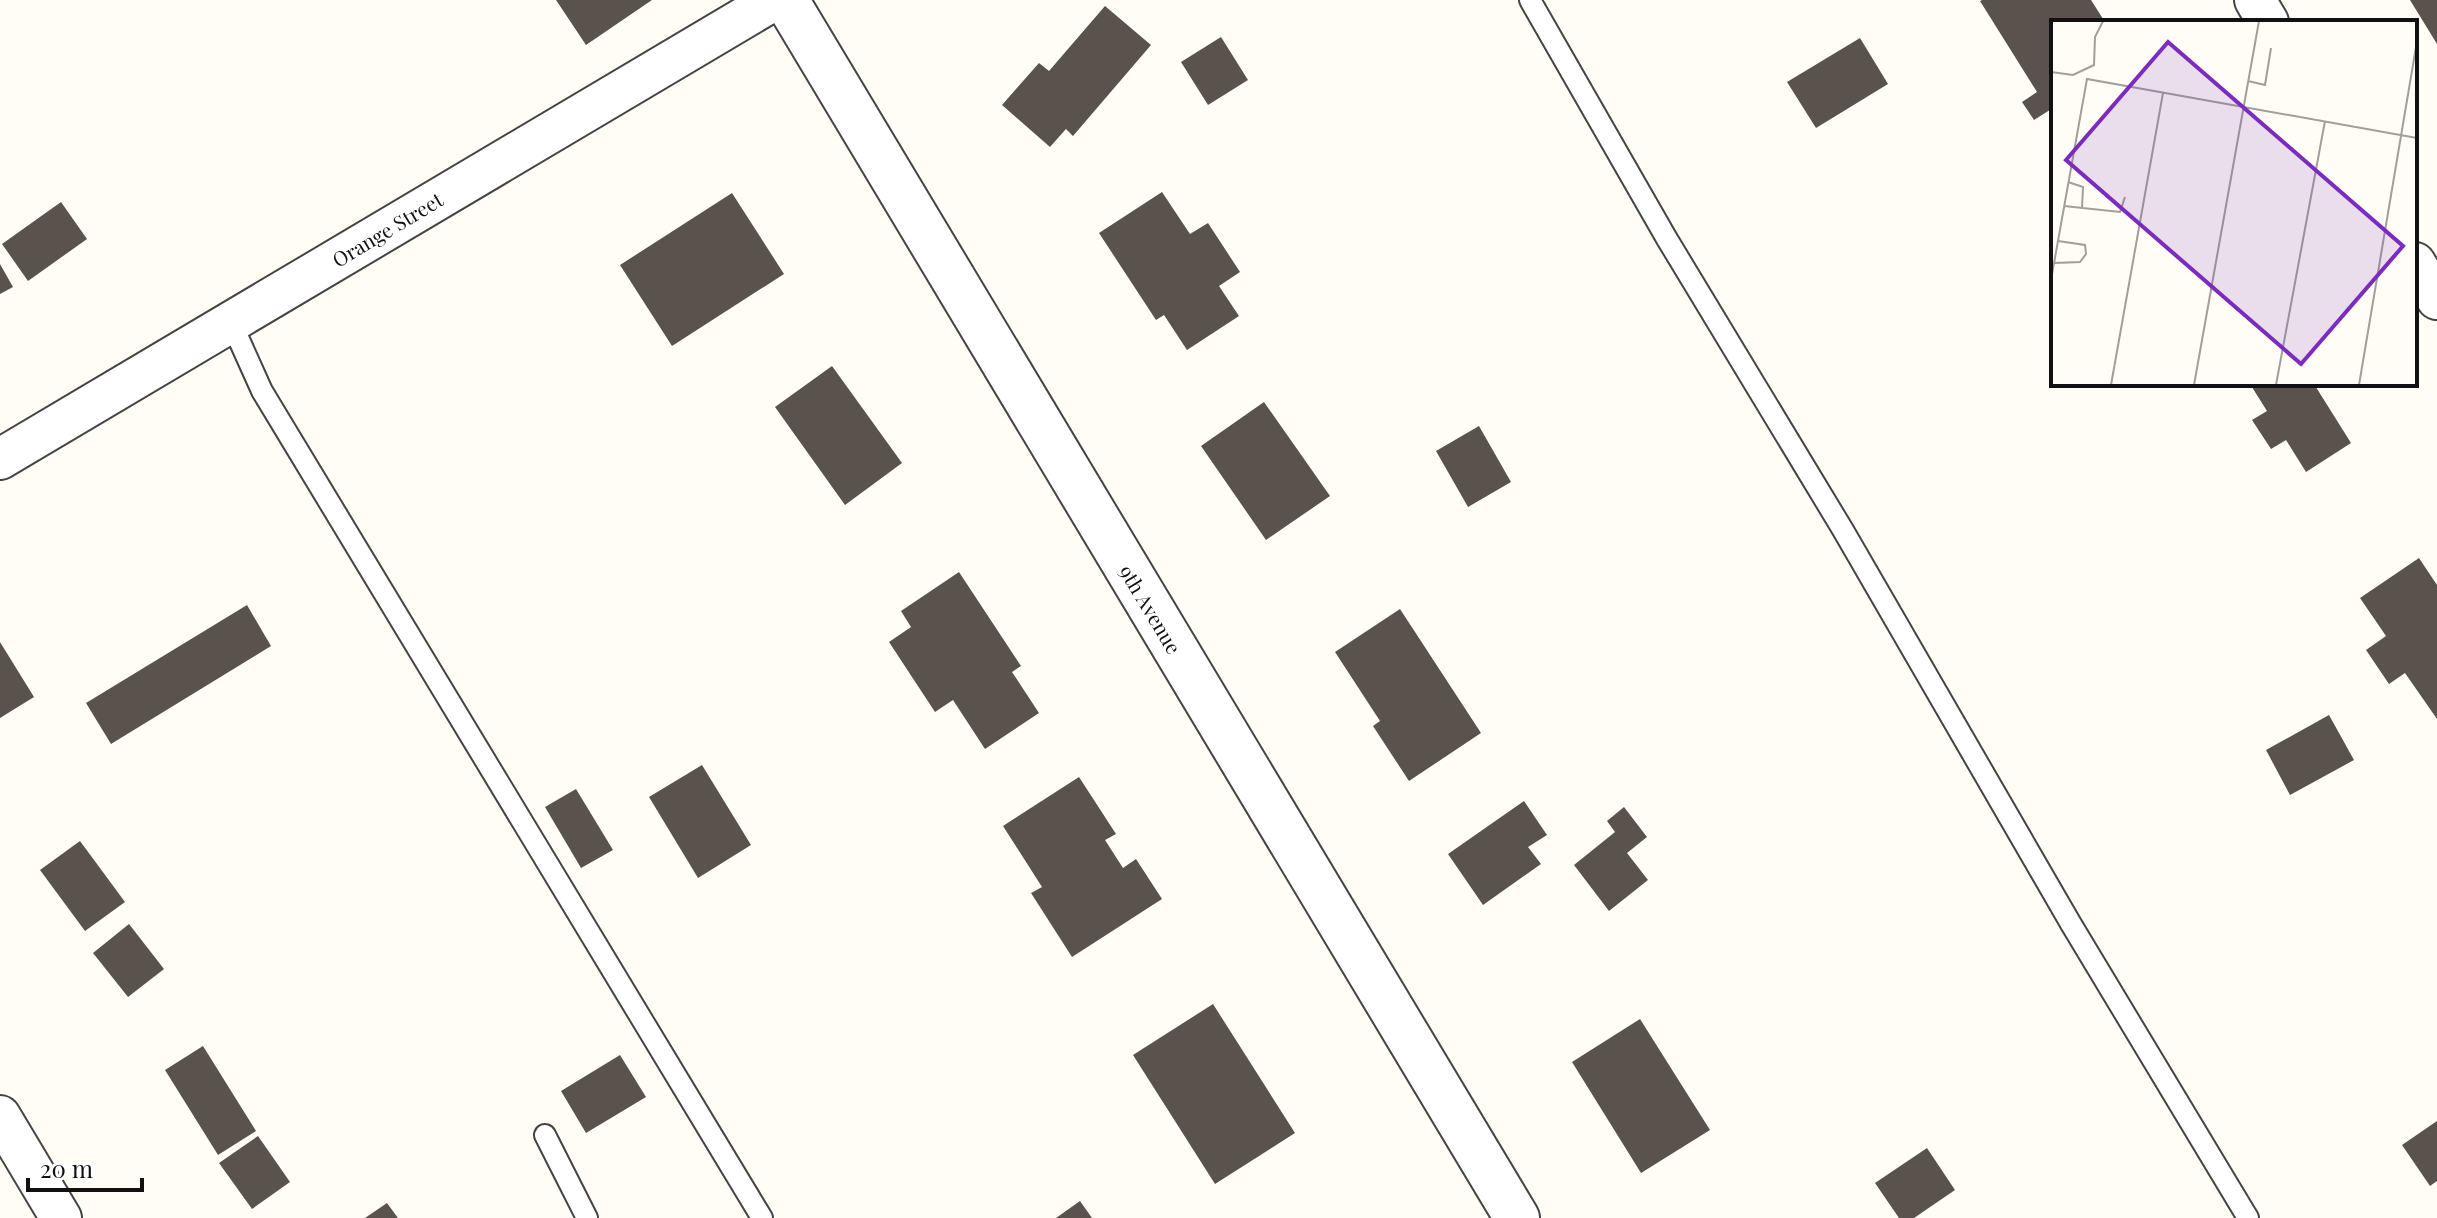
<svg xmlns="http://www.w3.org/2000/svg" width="2437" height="1218" font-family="'Playfair Display',serif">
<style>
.building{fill:#5a524d}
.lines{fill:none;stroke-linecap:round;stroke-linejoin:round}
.service-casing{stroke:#444;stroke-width:24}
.minor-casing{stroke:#444;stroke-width:44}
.tertiary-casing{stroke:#444;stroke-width:48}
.service{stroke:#fff;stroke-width:20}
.minor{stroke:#fff;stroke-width:40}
.tertiary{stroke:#fff;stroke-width:44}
.labels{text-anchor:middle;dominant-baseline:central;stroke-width:8;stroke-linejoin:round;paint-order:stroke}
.street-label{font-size:20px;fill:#111;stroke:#fff}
.inset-road{fill:none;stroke:#a09f9a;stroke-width:2}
.view{fill:#7b2cbf;fill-opacity:0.15;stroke:#7b2cbf;stroke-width:4}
.inset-edge{fill:none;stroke:#111;stroke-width:4}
</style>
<rect width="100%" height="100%" fill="#fffdf5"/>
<path class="building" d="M556 0H652L586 45Z
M1982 0H2091L2105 22H2053V108L2034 120 2022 102 2037 92 1980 1Z
M2410 0H2437V44Z
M1105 6 1151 45 1073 136 1066 129 1050 147 1002 105 1039 63 1049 71Z
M1221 37 1248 80 1208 105 1181 62Z
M1860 38 1888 84 1816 128 1787 82Z
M1162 192 1190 234 1208 223 1240 272 1219 286 1239 316 1187 350 1164 315 1156 320 1099 233Z
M732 193 784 274 672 346 620 265Z
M61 202 87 239 28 281 2 244Z
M0 264 13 287 0 294Z
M832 366 902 463 845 505 775 407Z
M2250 384H2314L2351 443 2306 472 2286 440 2271 449 2252 420 2267 411Z
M1264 402 1330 496 1266 540 1201 446Z
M1479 426 1511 482 1468 507 1436 451Z
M2419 558 2437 585V719L2405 673 2389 684 2366 650 2386 636 2360 598Z
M959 572 1021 666 1012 672 1039 713 985 749 953 700 935 712 889 642 911 627 901 611Z
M247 605 271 646 111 744 86 703Z
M1400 609 1481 733 1409 781 1373 726 1380 721 1335 652Z
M0 642 34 697 0 718Z
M2329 715 2354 760 2290 795 2266 750Z
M702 765 751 845 698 878 649 797Z
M1079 777 1116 834 1105 840 1123 868 1136 859 1162 899 1072 957 1031 893 1042 887 1003 826Z
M576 789 613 850 581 868 545 807Z
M1524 801 1547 835 1528 847 1541 864 1483 905 1448 854Z
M1624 807 1647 837 1627 853 1648 880 1609 911 1574 865 1615 832 1607 821Z
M80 841 125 902 85 931 40 870Z
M129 924 164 969 128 997 93 953Z
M1213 1004 1295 1133 1215 1184 1133 1055Z
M1640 1019 1710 1130 1641 1173 1572 1062Z
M203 1046 256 1131 218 1155 165 1070Z
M620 1055 646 1097 586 1133 561 1091Z
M2437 1121V1181L2430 1186 2402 1145Z
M258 1136 290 1182 252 1209 219 1163Z
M1927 1148 1955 1190 1914 1218H1899L1875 1183Z
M1080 1201 1092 1218H1056Z
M387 1203 398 1218H365Z"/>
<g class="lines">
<defs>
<path id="service" d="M1530 0 1667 239 1843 530 2071 924 2248 1218
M231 322 262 391 762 1218
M545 1135 587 1218"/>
<path id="minor" d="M2255 0 2268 22
M2415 263 2437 299
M0 459 774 0
M0 1116 61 1218"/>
<path id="tertiary" d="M786 0 1517 1218"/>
</defs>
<use href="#service" class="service-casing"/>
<use href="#minor" class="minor-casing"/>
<use href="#tertiary" class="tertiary-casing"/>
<use href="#service" class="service"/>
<use href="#minor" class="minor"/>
<use href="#tertiary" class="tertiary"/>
</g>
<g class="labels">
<g class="street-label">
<text transform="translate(387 229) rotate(-31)">Orange Street</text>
<text transform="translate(1151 609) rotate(59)">9th Avenue</text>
</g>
</g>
<g transform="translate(2051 20)">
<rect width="366" height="366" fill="#fffdf5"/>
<path class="inset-road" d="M0 52 22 55 43 45 44 17 52 1M197 61 214 65 220 28M17 162 32 167 31 189M13 186 69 192 74 177M3 243 29 242 35 234 34 225 7 221M0 260 36 59 366 118M60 365 112 73M143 365 208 1M225 365 274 101M308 365 366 21"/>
<path class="view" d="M117 22 352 226 250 344 15 140Z"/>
<rect width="366" height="366" class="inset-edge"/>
</g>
<path d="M28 1178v12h114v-12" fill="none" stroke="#111111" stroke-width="4"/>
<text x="40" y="1178" font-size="24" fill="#111111" stroke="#ffffff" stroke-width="6" paint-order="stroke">20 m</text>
</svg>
